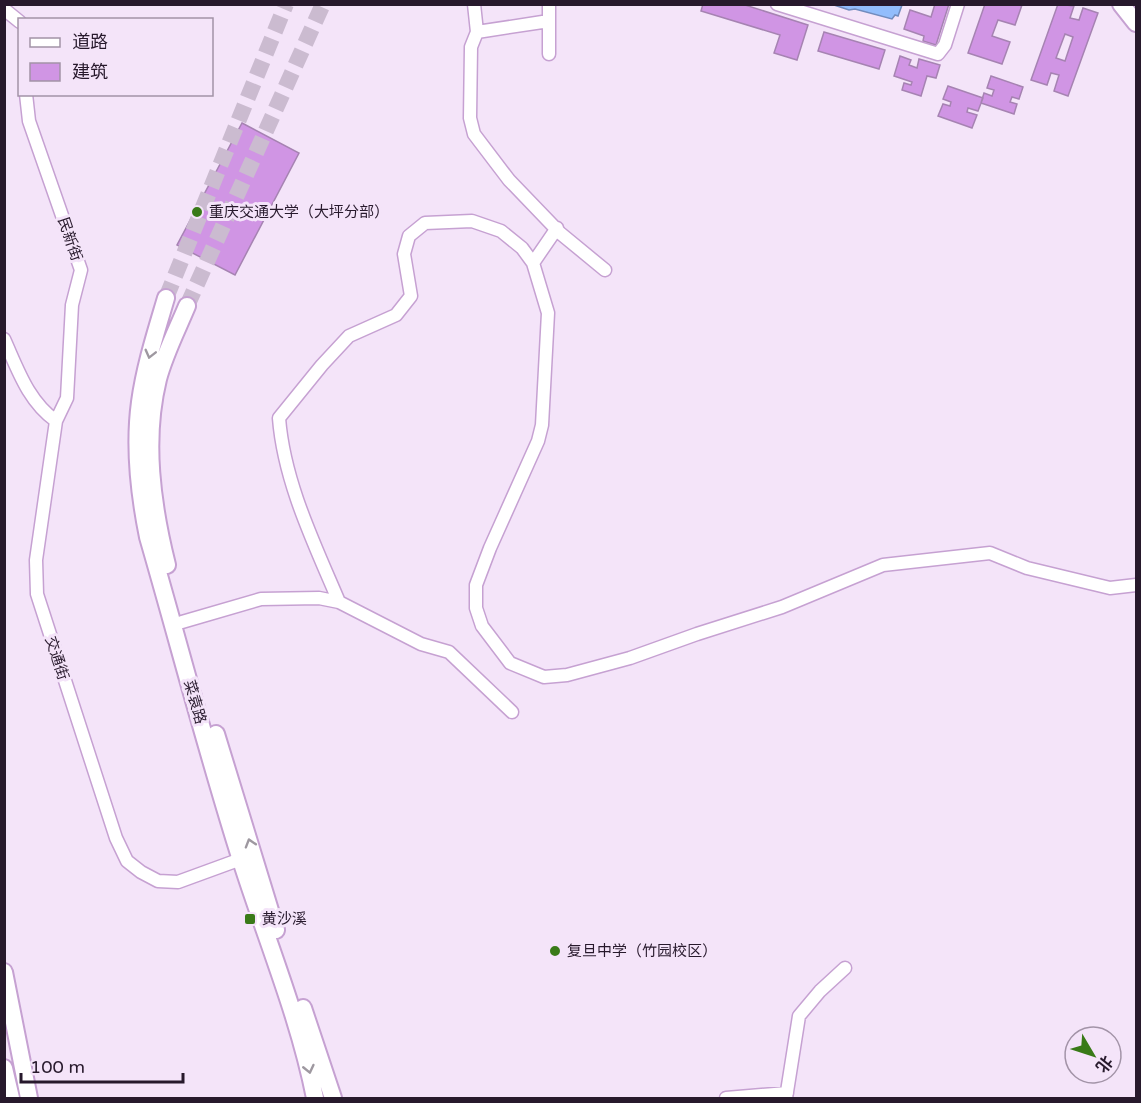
<svg xmlns="http://www.w3.org/2000/svg" width="1141" height="1103" font-family="'Varela Round','Noto Sans SC',sans-serif">
<style>
.water{fill:#92bdfc;stroke:#728cbe;stroke-width:1.5}
.building{fill:#d095e4;stroke:#a683b2;stroke-width:1.5;fill-rule:evenodd}
.lines{fill:none;stroke-linecap:round;stroke-linejoin:round}
.major-tunnel{stroke:#cbbbd0;stroke-width:16;stroke-dasharray:16 8;stroke-linecap:butt}
.minor-casing{stroke:#c6a1d2;stroke-width:15}
.major-casing{stroke:#c6a1d2;stroke-width:20}
.minor{stroke:#fff;stroke-width:12}
.major{stroke:#fff;stroke-width:16}
.oneway{stroke:#9e98a0}
.poi-dot{fill:#397a18;stroke:#f4e4f9;stroke-width:2}
.labels{text-anchor:middle;dominant-baseline:central;stroke-width:6;stroke-linejoin:round;paint-order:stroke}
.poi-label{font-size:15px;fill:#27192c;stroke:#f4e4f9;text-anchor:start}
.street-label{font-size:15px;fill:#27192c;stroke:#f4e4f9}
</style>
<rect width="100%" height="100%" fill="#f4e4f9"/>
<path class="water" d="M834 5 902 4V5L898 16 895 15 892 19 855 9 849 10Z"/>
<path class="building" d="M703 4H742L808 25 797 60 774 53 780 35 701 11Z
M935 4H949L936 45 923 41 924 36 904 29 910 10 931 17Z
M985 4 1022 5 1015 25 998 20 992 36 1010 42 1002 64 968 53Z
M1058 4 1074 6 1070 18 1079 20 1083 8 1098 13 1068 96 1054 91 1059 75 1051 73 1047 85 1031 80ZM1065 34 1073 37 1065 61 1056 58Z
M824 32 885 50 879 69 818 51Z
M900 56 911 60 909 65 917 68 919 59 940 65 936 78 927 76 921 96 902 90 904 83 911 85 912 82 894 76Z
M991 76 1023 87 1019 99 1012 97 1010 102 1017 104 1014 114 981 103 984 93 992 96 994 90 987 88Z
M948 86 983 98 978 111 968 108 967 112 977 115 972 128 938 116 943 104 950 106 951 102 943 99Z
M242 123 299 153 235 275 177 245Z"/>
<g class="lines">
<path class="major-tunnel" d="M166 298 286 4
M187 306 323 4"/>
<defs>
<path id="minor" d="M474 4 477 32 471 47 470 118 474 134 509 180 560 233 605 270
M777 4 938 54 945 45 958 4
M4 9 20 22
M477 32 549 21
M549 54V4
M26 94 29 121 81 270 72 305 67 398 56 421
M533 263 557 228
M4 339C18 370 28 401 56 421L36 560 37 594 116 838 127 861 141 872 158 881 178 882 241 859
M339 602C314 543 284 482 279 418L322 365 349 336 396 315 411 296 404 254 409 236 425 223 472 221 501 231 522 248 533 263 548 313 542 425 538 441 490 548 476 585V608L482 626 510 663 544 677 567 675 630 658 697 634 782 607 883 565 990 553 1027 568 1110 588 1136 585
M182 622 261 599 319 598 339 602 421 644 449 652 512 712
M726 1098 787 1093
M786 1098 799 1016 820 991 845 968"/>
<path id="major" d="M1121 4 1136 23
M166 298C156 332 145 366 140 402 134 446 139 493 148 537 179 644 207 753 241 860 266 939 299 1017 315 1098
M167 565C152 505 143 440 158 379 165 353 177 330 187 306
M216 734 276 930
M4 972 29 1098
M303 1008 333 1098
M4 1068 11 1098"/>
</defs>
<use href="#minor" class="minor-casing"/>
<use href="#major" class="major-casing"/>
<use href="#minor" class="minor"/>
<use href="#major" class="major"/>
</g>
<defs><path id="oneway-chevron" d="M-2-3.5L2.5 0L-2 3.5" fill="none" stroke-width="1.6" stroke-linecap="round" stroke-linejoin="round" transform="scale(1.5)"/></defs>
<g class="oneway">
<use href="#oneway-chevron" transform="translate(150 354) rotate(104)"/>
<use href="#oneway-chevron" transform="translate(250 843) rotate(-107)"/>
<use href="#oneway-chevron" transform="translate(309 1069) rotate(77)"/>
</g>
<g class="poi-dot">
<circle cx="197" cy="212" r="6"/>
<rect x="244" y="913" width="12" height="12" rx="3"/>
<circle cx="555" cy="951" r="6"/>
</g>
<g class="labels">
<g class="poi-label">
<text x="209" y="212">重庆交通大学（大坪分部）</text>
<text x="262" y="919">黄沙溪</text>
<text x="567" y="951">复旦中学（竹园校区）</text>
</g>
<g class="street-label">
<text transform="translate(70 239) rotate(71)">民新街</text>
<text transform="translate(57 658) rotate(72)">交通街</text>
<text transform="translate(195 702) rotate(74)">菜袁路</text>
</g>
</g>
<rect width="1141" height="1103" fill="none" stroke="#27192c" stroke-width="12"/>
<rect x="18" y="18" width="195" height="78" fill="#f4e4f9" stroke="#a293a7" stroke-width="1.5"/>
<rect x="30" y="38" width="30" height="9" fill="#ffffff" stroke="#a293a7" stroke-width="1.5"/>
<text x="72" y="48" font-size="18" fill="#27192c">道路</text>
<rect x="30" y="63" width="30" height="18" fill="#d095e4" stroke="#a293a7" stroke-width="1.5"/>
<text x="72" y="78" font-size="18" fill="#27192c">建筑</text>
<g transform="translate(1093 1055) rotate(129)"><circle r="28" fill="#f4e4f9" stroke="#a293a7" stroke-width="1.5"/>
<path d="M0-4.5L10 22L0 15L-10 22Z" fill="#397a18"/>
<text y="-9" font-size="16" font-weight="bold" text-anchor="middle" fill="#27192c">北</text>
</g>
<path d="M21 1073v9h162v-9" fill="none" stroke="#27192c" stroke-width="3"/>
<text x="30" y="1073" font-size="18" fill="#27192c" stroke="#f4e4f9" stroke-width="4.5" paint-order="stroke">100 m</text>
</svg>
